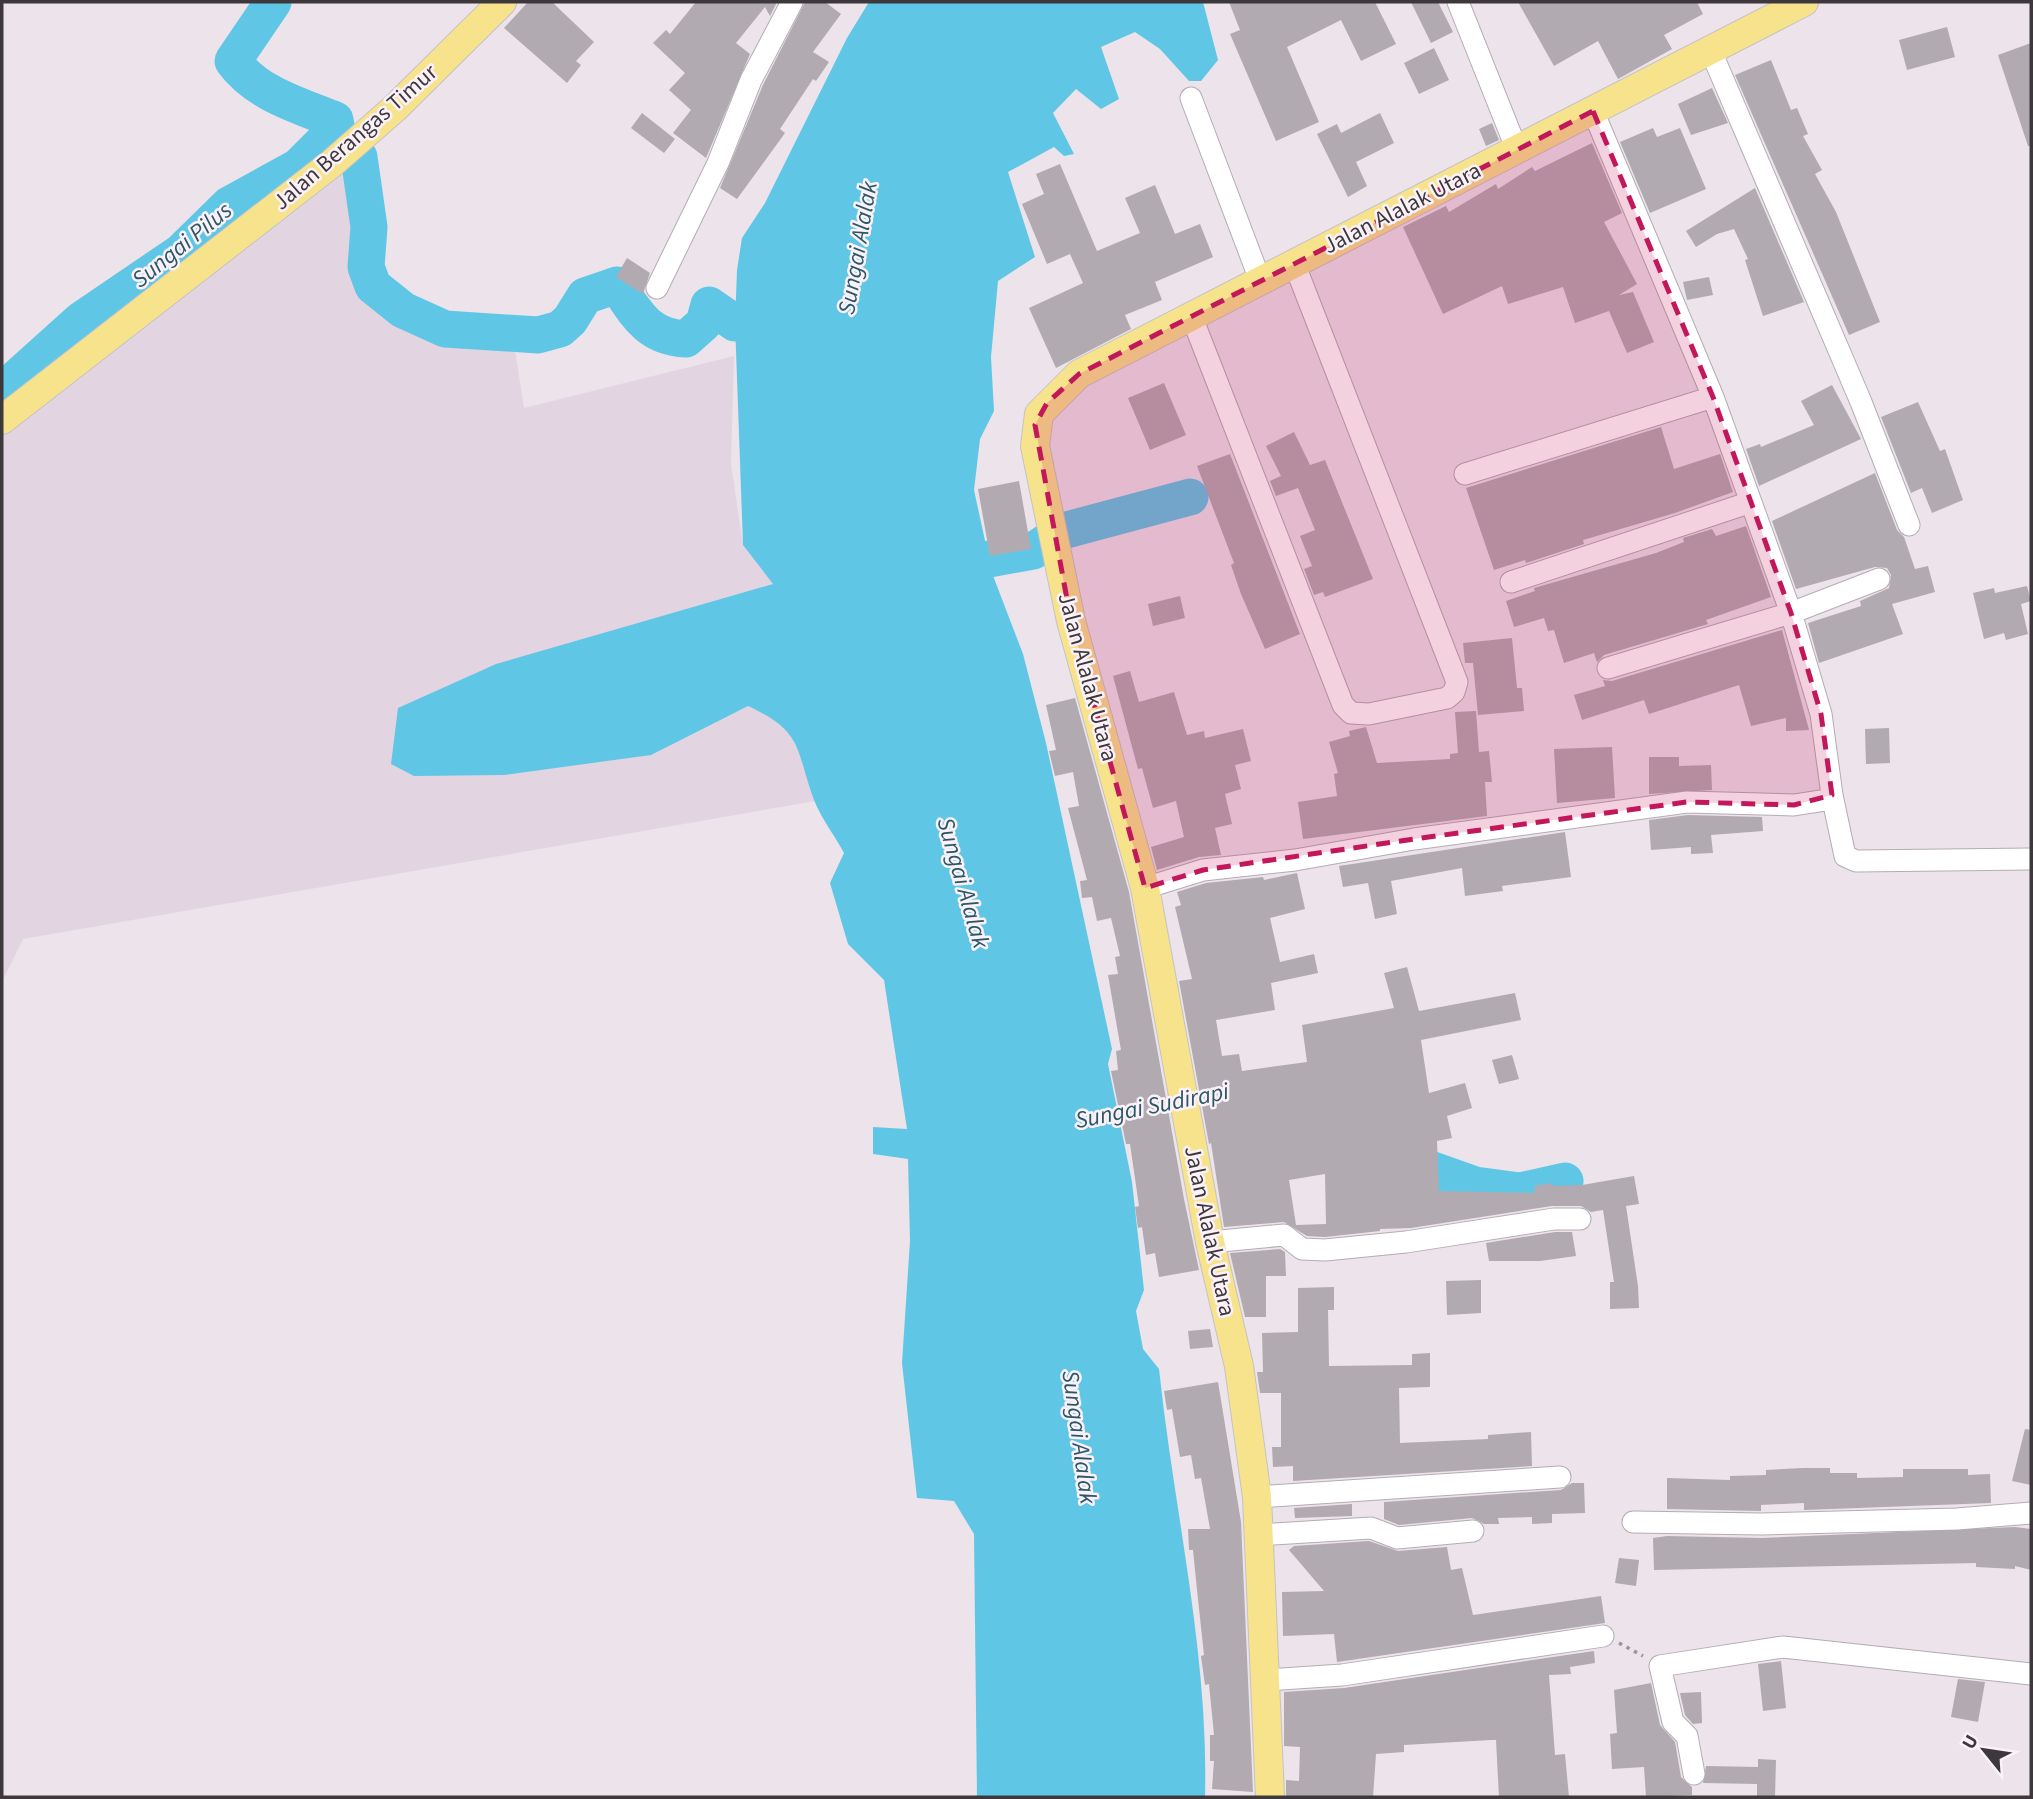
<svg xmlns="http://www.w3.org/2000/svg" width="2033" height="1799" font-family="'Source Sans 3',sans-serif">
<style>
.built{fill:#e3d4e2}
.water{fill:#5fc7e5}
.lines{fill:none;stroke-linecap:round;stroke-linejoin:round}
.river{stroke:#5fc7e5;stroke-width:37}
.building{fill:#b2aab1;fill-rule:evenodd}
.minor-casing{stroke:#b4acb3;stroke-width:23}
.major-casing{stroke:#c4c3c4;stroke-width:30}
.path{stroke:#9d969c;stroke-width:3.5;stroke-dasharray:3.5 5;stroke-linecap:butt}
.minor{stroke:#fff;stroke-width:21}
.major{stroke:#f8e38d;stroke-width:28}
.marked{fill:#c2185b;fill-opacity:0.2;stroke:#c2185b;stroke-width:5;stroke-dasharray:14 9;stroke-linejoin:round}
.labels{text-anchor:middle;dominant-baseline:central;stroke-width:5;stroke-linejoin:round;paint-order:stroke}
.street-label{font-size:23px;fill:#3c383b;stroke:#faf1f9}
.water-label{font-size:24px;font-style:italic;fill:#2b5865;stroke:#faf1f9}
</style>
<rect width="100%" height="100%" fill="#ece3eb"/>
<path class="built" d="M359 157 356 277 380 311 438 342 515 350 524 408 734 356 731 464 743 545 773 584 756 592 815 801 23 939 2 982V434Z"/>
<path class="water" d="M869 2H1203L1218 60 1201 81H1189L1160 49 1135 32 1101 47 1119 99 1101 109 1076 89 1053 113 1074 154 1064 156 1054 147 1008 172 1035 257 998 281 991 357 994 411 980 439 974 490 992 573 1023 654 1046 743 1112 1049 1108 1064 1132 1182 1144 1290 1136 1311 1143 1349 1159 1369C1174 1512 1209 1653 1205 1797H977L974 1534 954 1501 917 1498 902 1363 910 1241 908 1159 873 1154V1127L907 1129 884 980 848 944 830 883 844 853C835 836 821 818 814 800 795 748 804 732 748 706L651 755 504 775 414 776 391 764 398 708 496 664 773 584 743 545 735 323 737 270 742 238 765 203 847 38Z"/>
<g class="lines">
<path class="river" d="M273 2 233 61C257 94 298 105 335 120L338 139 359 157 369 227 366 267 373 286 403 310 445 329 538 335 560 329 570 320 585 296 617 285C637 315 648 337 686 339L704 323 709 305 735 323 784 322
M2 391 81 320 181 252 229 205 298 167 324 141 338 139
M940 568 1033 551 1063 531 1190 497
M1392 1167 1397 1174 1424 1167 1475 1185 1520 1191 1565 1181"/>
</g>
<path class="building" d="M528 2H552L594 42 576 61 581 65 567 83 504 28Z
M696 2H777L770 16 765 7 736 43 750 54 706 158 673 133 691 110 669 90 685 73 653 43 666 30 670 34Z
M805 2H825L841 14 813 52 829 62 816 81 813 79 780 129 785 133 737 199 720 188 763 85Z
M1229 2H1375L1396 44 1361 61 1341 20 1287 47 1319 122 1276 141 1230 34 1240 30Z
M1411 2H1438L1453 32 1431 43Z
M1518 2H1697L1703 14 1664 35 1672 49 1618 79 1598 41 1554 66Z
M1947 27 1955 57 1907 70 1899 40Z
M2031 43V146H2028L1998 55Z
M1434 48 1449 80 1419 94 1404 63Z
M1771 60 1791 110 1797 108 1808 134 1803 136 1822 170 1815 174 1836 212 1880 322 1849 335 1735 75Z
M1712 88 1728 123 1691 135 1678 104Z
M642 113 675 139 664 153 631 128Z
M1380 113 1394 143 1356 162 1367 186 1348 197 1317 134 1337 124 1341 133Z
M1492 123 1499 140 1486 146 1479 129Z
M1653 128 1657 137 1680 128 1706 189 1650 213 1620 142Z
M1592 143 1622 213 1604 222 1637 284 1619 295 1633 292 1654 342 1627 353 1609 311 1575 323 1563 287 1508 304 1502 286 1443 314 1403 227 1446 206 1449 212 1496 184 1498 189 1532 167 1535 171Z
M1060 164 1097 251 1140 233 1125 198 1155 185 1175 234 1200 224 1213 257 1155 282 1162 300 1125 315 1131 329 1056 368 1029 308 1083 283 1070 254 1047 264 1022 204 1044 194 1036 174Z
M1755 188 1804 302 1763 316 1745 260 1748 259 1734 229 1717 234 1696 247 1686 231Z
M627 258 650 273 643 294 616 277Z
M1709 277 1713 295 1687 300 1683 282Z
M1164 383 1186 435 1150 450 1128 398Z
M1832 385 1861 439 1759 486 1746 449 1760 444 1761 447 1814 425 1801 401Z
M1918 402 1940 451 1945 449 1963 500 1932 513 1922 488 1911 493 1881 417Z
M1661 427 1674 469 1720 454 1733 492 1675 513 1583 540 1584 544 1526 563 1525 560 1494 570 1466 488Z
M1294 432 1310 465 1325 460 1373 579 1325 597 1323 592 1314 595 1304 569 1312 566 1300 536 1315 530 1298 488 1276 496 1270 481 1281 476 1266 446Z
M1230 454 1300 634 1265 649 1241 594 1231 565 1234 563 1197 466Z
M1875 473 1897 530 1904 537 1915 569 1928 566 1935 592 1892 604 1903 634 1819 663 1808 623 1861 606 1860 601 1889 588 1891 575 1887 568 1875 567 1796 589 1772 521Z
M1019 481 1031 549 990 556 978 489Z
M1746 526 1771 597 1706 620 1708 624 1604 655 1597 662 1594 653 1564 663 1554 630 1548 631 1544 618 1514 627 1506 601 1535 591 1534 588 1656 553 1684 542 1683 538 1712 529 1716 536Z
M2027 586 2031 601 2021 604 2028 634 2006 640 2004 633 1984 639 1973 593 1994 588 1995 593Z
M1180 596 1185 618 1153 626 1148 604Z
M1782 630 1809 730 1786 731V718L1751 726 1739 685 1649 714 1644 700 1582 720 1574 695 1605 686 1603 680 1612 681Z
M1512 638 1517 688H1522L1524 711 1478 715 1473 663H1465L1463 643Z
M1130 671 1139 702 1174 692 1187 735 1204 731 1205 738 1243 729 1251 761 1235 765 1241 789 1225 794 1232 824 1215 828 1221 855 1199 857 1157 870 1151 847 1184 837 1176 801 1153 808 1142 768 1138 769 1113 676Z
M1075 698 1129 892 1184 1199 1199 1270 1159 1277 1155 1253 1146 1255 1142 1227 1138 1228 1135 1207 1139 1206 1130 1144H1126L1111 1071 1118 1070 1116 1051 1121 1050 1108 975 1118 974 1115 957 1120 956 1111 918 1097 921 1092 897 1082 898 1080 881 1087 880 1068 808 1079 806 1073 772 1055 776 1049 751 1056 750 1046 705Z
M1476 711 1479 752 1489 751 1492 782H1485L1487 816 1303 839 1298 802 1337 796 1334 774 1338 773 1329 742 1350 736 1349 731 1366 727 1377 763 1450 759V754L1458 753 1455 712Z
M1889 728 1890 763 1866 764 1865 729Z
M1612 747 1615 798 1557 803 1554 749Z
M1649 757H1679V766L1711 765 1712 790 1649 794Z
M1688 815 1762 817 1763 831 1711 835 1713 853 1691 854V847L1651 850 1649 820Z
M1565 832 1571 877 1502 886 1503 891 1465 896 1462 868 1391 881 1397 914 1375 919 1368 883 1343 887 1339 866Z
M1297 873 1305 909 1270 918 1280 962 1314 954 1318 973 1271 983 1275 1010 1216 1020 1222 1056 1239 1054 1242 1071 1307 1062 1302 1025 1394 1008 1384 973 1407 967 1419 1011 1515 993 1521 1020 1421 1040 1429 1093 1465 1083 1472 1108 1447 1116 1452 1138 1437 1141 1439 1191 1535 1193 1534 1186 1553 1183V1186L1582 1185 1634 1176 1639 1204 1626 1206 1638 1286 1639 1308 1610 1309V1282H1614L1603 1210 1591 1212 1581 1206H1552L1411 1228 1380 1229V1231L1325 1237 1307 1236 1284 1222 1224 1227 1211 1143 1209 1144 1179 981 1192 979 1175 907 1181 905 1177 892 1206 883 1263 877 1264 880ZM1325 1174 1326 1224 1296 1225 1289 1180Z
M1512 1055 1519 1079 1499 1084 1492 1060Z
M1555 1232H1572L1576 1256 1540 1261H1489L1486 1243Z
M1280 1249 1285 1252 1286 1276H1266V1317H1245L1230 1253Z
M1481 1280V1313L1447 1315 1446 1281Z
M1334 1287V1310H1328L1329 1366 1412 1365V1354L1430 1353V1387L1399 1388 1400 1443 1488 1439V1435L1531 1432 1532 1466 1293 1481V1466L1273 1467 1272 1447H1281V1393H1260L1257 1372H1263L1262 1333 1298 1332V1288Z
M1210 1329 1213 1347 1190 1349 1188 1331Z
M1218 1382 1241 1522 1253 1792 1212 1789 1214 1761H1210V1735H1214L1209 1684 1205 1685 1201 1656 1204 1655 1197 1590 1193 1550H1189L1188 1529H1210L1201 1478 1195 1479 1191 1455 1180 1457 1172 1409 1167 1410 1164 1391Z
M2025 1429 2031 1430V1485L2012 1481Z
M1803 1468H1830V1473H1857V1478L1903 1477V1469H1968V1475L1990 1474 1991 1503 1804 1510V1503L1761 1505V1511L1667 1509V1478L1730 1480V1476L1766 1475V1470Z
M1572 1483H1584L1585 1513 1552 1514V1523L1532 1524V1517L1498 1518 1499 1524H1484L1472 1518 1399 1525 1384 1519V1502L1561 1490Z
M1352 1504V1516L1295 1518 1294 1508Z
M2015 1527 2031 1529V1570L2015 1566V1569L1976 1567V1563L1654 1570 1653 1538 1667 1536 1762 1538Z
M1369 1541 1398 1551 1447 1547 1451 1570 1462 1568 1473 1615 1601 1596 1605 1623 1337 1662 1334 1634 1283 1636 1282 1592 1324 1591 1289 1550 1294 1546Z
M1619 1558 1639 1560 1636 1586 1615 1583Z
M1594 1651 1595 1663 1570 1667 1571 1674 1549 1675 1555 1755 1565 1754 1569 1797H1499L1496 1740H1491L1404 1745V1752L1376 1754 1373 1797H1286V1780L1299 1781 1300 1747 1284 1746V1692L1344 1688Z
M1781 1661 1786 1708 1763 1711 1758 1664Z
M1958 1679 1985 1682 1978 1722 1951 1717Z
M1651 1683 1660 1725 1675 1742 1681 1777 1692 1787V1795L1646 1797 1644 1767 1612 1769 1610 1734 1617 1733 1614 1690Z
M1701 1692 1702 1723 1693 1724 1685 1715 1680 1693Z
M1758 1759 1776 1760 1775 1797H1757V1784L1703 1783 1706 1766 1758 1767Z"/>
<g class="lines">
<defs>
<path id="minor" d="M1458 2 1517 150
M1710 49 1861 402 1909 525
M1191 98 1260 280
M1593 111 1713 397 1791 613 1821 714 1832 795 1845 856 1856 861 2031 859
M657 288 718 163 751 80 792 2
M1191 315 1343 705 1351 713 1369 714 1447 698 1454 692 1457 682 1294 263
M1465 474 1713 397
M1511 582 1751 502
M1608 668 1791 613 1879 579
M1145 888 1203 870 1295 860 1414 839 1687 802 1794 805 1826 800 1832 795
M1210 1242 1284 1235 1302 1249 1325 1250 1406 1242 1554 1219H1580
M1257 1497 1560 1477
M1633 1522 1762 1524 1957 1519 2031 1513
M1259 1535 1371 1528 1397 1538 1473 1531
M1267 1680 1342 1675 1603 1636
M1694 1774 1687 1736 1673 1722 1660 1666 1783 1647 2031 1674"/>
<path id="major" d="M2 420 331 164 395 108 502 2
M1270 1797 1257 1497 1239 1366 1210 1242 1145 888 1071 621 1035 446 1039 414 1079 374 1804 2"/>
</defs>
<use href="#minor" class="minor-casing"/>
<use href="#major" class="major-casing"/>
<path class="path" d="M1619 1643 1643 1656"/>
<use href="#minor" class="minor"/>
<use href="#major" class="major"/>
</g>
<path class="marked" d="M1593 111 1713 397 1791 613 1821 714 1832 795 1794 805 1687 802 1414 839 1203 870 1145 888 1071 621 1035 425 1047 403 1079 374Z"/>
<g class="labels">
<g class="street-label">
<text transform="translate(355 137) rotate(-41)">Jalan Berangas Timur</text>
<text transform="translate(1402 208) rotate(-27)">Jalan Alalak Utara</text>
<text transform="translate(1088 677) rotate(75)">Jalan Alalak Utara</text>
<text transform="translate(1210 1231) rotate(78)">Jalan Alalak Utara</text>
</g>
<g class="water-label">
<text transform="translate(182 245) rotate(-39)">Sungai Pilus</text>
<text transform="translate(858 248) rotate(-80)">Sungai Alalak</text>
<text transform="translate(963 883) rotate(74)">Sungai Alalak</text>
<text transform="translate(1152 1106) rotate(-11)">Sungai Sudirapi</text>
<text transform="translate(1079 1437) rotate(82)">Sungai Alalak</text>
</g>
</g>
<rect width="2033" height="1799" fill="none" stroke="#3c383b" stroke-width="7"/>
<g transform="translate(1984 1750) rotate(300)" stroke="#faf1f9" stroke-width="5" paint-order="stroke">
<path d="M0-5L12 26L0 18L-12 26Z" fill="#3c383b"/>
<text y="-10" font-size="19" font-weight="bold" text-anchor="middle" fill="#3c383b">U</text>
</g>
</svg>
